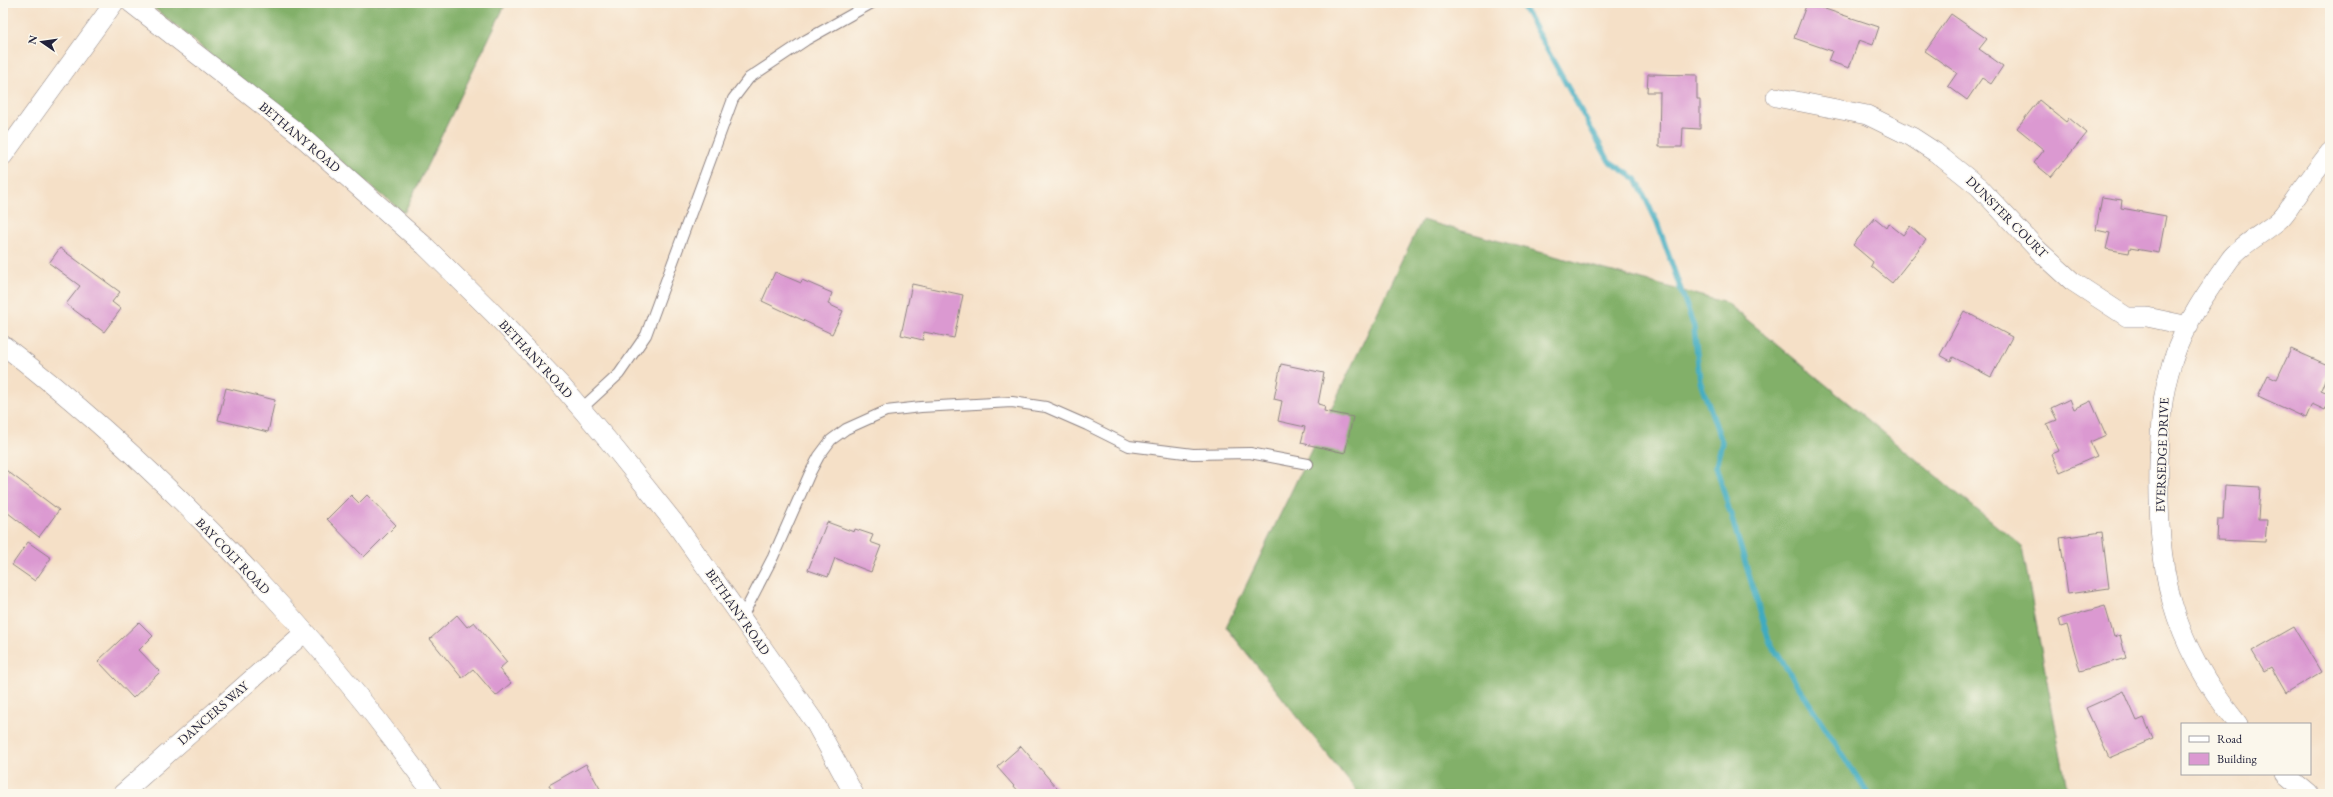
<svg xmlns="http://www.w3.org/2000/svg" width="2333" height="797" font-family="'EB Garamond',serif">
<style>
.forest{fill:#82b069;stroke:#526952}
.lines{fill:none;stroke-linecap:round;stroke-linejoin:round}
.stream{stroke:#40abc0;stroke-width:5.5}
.building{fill:#db99d1}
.service-casing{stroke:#8c8181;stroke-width:12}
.minor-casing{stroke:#8c8181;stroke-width:20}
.service{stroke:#fff;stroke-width:10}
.minor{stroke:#fff;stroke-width:19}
.labels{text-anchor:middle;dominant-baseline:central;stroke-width:3;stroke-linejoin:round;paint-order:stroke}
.street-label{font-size:13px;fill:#22223b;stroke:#fbf7ec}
</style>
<rect width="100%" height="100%" fill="#fbf7ec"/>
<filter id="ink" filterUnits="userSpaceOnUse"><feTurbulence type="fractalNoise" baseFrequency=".025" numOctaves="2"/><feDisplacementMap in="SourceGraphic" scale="8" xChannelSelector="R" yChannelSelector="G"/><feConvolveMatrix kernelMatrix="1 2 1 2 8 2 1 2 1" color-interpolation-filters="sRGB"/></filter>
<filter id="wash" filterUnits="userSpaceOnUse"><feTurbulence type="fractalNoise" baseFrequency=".012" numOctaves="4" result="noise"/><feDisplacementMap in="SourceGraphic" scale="16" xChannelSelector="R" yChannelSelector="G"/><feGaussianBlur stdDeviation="0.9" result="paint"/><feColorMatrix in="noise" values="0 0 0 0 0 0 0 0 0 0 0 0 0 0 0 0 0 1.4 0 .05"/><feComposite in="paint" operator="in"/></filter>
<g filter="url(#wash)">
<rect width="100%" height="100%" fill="#f5e0c7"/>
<path class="forest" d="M148 3H506L404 213Z
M1422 220 1727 303 2022 547 2068 794H1359L1226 627Z"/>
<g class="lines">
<path class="stream" d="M1521 3 1609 161 1636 179 1657 222 1694 327 1700 381 1722 442 1716 466 1769 641 1868 794"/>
</g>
<g id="blocks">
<path class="building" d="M1807 3 1879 27 1873 45 1859 40 1849 68 1828 61 1832 51 1794 38Z
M1951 14 1987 39 1979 49 2003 66 1991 84 1982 78 1967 100 1948 86 1957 73 1925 51Z
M1648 74 1697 75V99H1700V129L1683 128 1682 147H1659L1660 92H1647Z
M2039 100 2066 122 2069 118 2087 133 2051 177 2034 163 2044 150 2017 128Z
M2102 197 2122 200 2121 208 2166 216 2159 253 2130 248 2129 253 2106 249 2110 233 2096 230Z
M1875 218 1886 227 1888 223 1903 235 1910 226 1926 240 1892 283 1871 266 1873 262 1853 245Z
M60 248 120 292 112 302 121 309 104 332 66 304 80 286 49 263Z
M775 272 801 283 802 280 832 293 828 304 843 311 832 334 762 301Z
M912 284 963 295 954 338 924 332 923 340 901 335Z
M1964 311 2012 337 1991 377 1953 357 1951 361 1940 355Z
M2291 349 2330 366 2321 390 2330 394V400L2325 410 2312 404 2306 418 2258 396 2268 375 2277 379Z
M1281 364 1324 373 1318 404 1325 406 1324 411 1353 417 1345 453 1301 443 1305 427 1278 421 1282 401 1274 399Z
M226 388 275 400 268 432 218 420Z
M2070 399 2074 409 2091 401 2106 435 2090 442 2097 456 2060 472 2052 454 2059 451 2047 424 2057 420 2051 408Z
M3 468 59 510 39 537 3 509Z
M2225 485 2260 487 2258 520H2267L2265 542 2217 540 2218 519H2223Z
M351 495 359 503 367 495 396 525 364 557 327 519Z
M827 522 854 532 855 529 873 535 870 542 881 546 871 572 835 558 828 577 808 570Z
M2102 532 2109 588 2068 594 2060 538Z
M28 542 51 558 35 581 12 565Z
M2105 606 2114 637 2120 635 2126 658 2080 671 2067 625 2061 627 2059 619Z
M457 615 467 627 474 622 507 662 499 669 511 683 496 696 473 669 462 678 430 639Z
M139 622 153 636 139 650 160 672 133 698 98 661Z
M2294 627 2321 672 2286 693 2271 667 2264 671 2252 651Z
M2124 691 2137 721 2144 718 2153 739 2109 758 2086 708Z
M1021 746 1062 794H1021L997 767Z
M586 764 603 794H553L549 785Z"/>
</g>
</g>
<g filter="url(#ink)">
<use href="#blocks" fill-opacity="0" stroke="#8c8181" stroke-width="1"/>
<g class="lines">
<defs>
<path id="service" d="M581 409 619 374 646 335 733 99 749 78 806 40 872 3
M742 617 773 557 810 473 819 456 831 440 846 429 886 411 921 407 1012 402 1046 407 1087 425 1129 446 1193 454 1250 453 1308 464"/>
<path id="minor" d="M131 3 294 130 425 246 494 314 560 384 617 451 677 526 814 721 854 794
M1776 97 1867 115 1912 137 1935 152 1979 187 2038 250 2072 281 2127 317H2147L2189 326
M3 156 114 3
M3 345C165 471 314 628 433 794
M2238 724C2169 639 2157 569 2159 463 2160 427 2161 394 2173 360 2184 324 2209 289 2231 258 2242 244 2266 232 2279 220 2286 214 2290 206 2295 199 2307 183 2318 167 2330 152
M2285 774 2309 794
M122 794 305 632"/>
</defs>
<use href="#service" class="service-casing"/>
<use href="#minor" class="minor-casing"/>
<use href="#service" class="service"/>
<use href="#minor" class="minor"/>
</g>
</g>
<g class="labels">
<g class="street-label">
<text transform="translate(300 137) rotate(40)">BETHANY ROAD</text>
<text transform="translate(2007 217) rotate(45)">DUNSTER COURT</text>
<text transform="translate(536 359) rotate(47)">BETHANY ROAD</text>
<text transform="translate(2162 455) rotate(-88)">EVERSEDGE DRIVE</text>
<text transform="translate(233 556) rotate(46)">BAY COLT ROAD</text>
<text transform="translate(738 612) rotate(55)">BETHANY ROAD</text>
<text transform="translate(213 713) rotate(-41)">DANCERS WAY</text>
</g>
</g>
<rect width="2333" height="797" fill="none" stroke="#fbf7ec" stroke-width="16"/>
<rect x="2181" y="723" width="130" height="52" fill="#fbf7ec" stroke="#a4a2a5"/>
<rect x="2189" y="736" width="20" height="6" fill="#ffffff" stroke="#a4a2a5"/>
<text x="2217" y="743" font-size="12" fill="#22223b">Road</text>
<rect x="2189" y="753" width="20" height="12" fill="#db99d1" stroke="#a4a2a5"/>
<text x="2217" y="763" font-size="12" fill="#22223b">Building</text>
<g transform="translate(42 42) rotate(283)" stroke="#fbf7ec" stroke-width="3" paint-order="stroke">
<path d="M0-3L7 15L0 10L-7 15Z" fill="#22223b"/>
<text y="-6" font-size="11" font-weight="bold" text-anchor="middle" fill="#22223b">N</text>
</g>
</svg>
